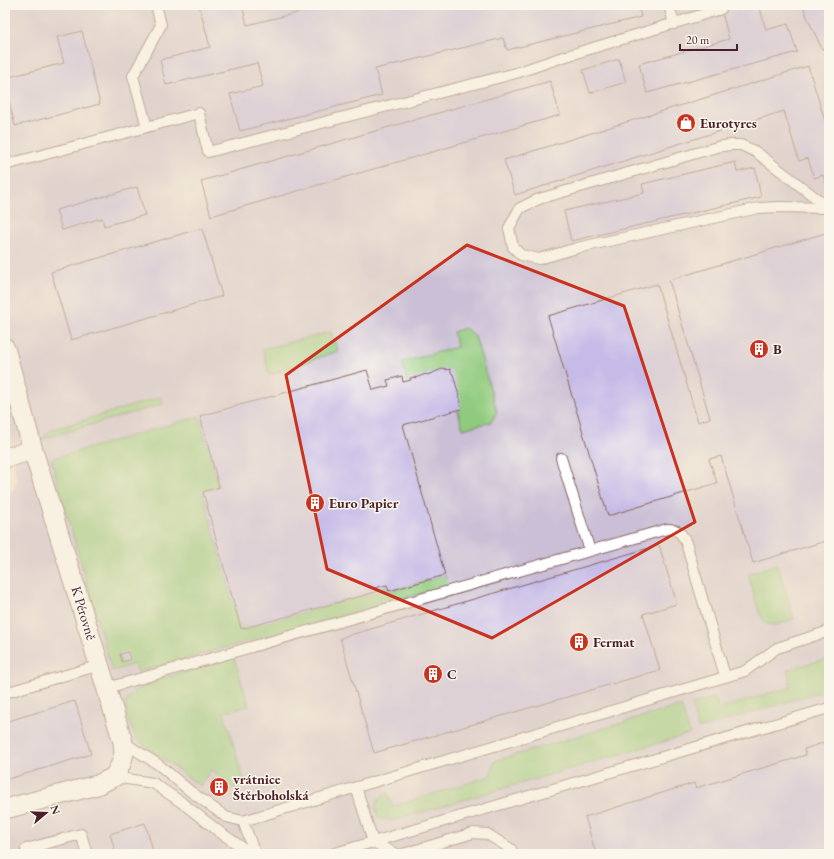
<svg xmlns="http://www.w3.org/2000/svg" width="834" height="859" font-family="'EB Garamond',serif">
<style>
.industrial{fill:#cabfd6}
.green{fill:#90ca7e;stroke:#6d7454}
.building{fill:#c5bae8}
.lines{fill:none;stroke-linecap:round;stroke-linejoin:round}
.service-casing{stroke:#856462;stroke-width:12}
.minor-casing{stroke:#856462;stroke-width:21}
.service{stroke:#fff;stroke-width:10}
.minor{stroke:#fff;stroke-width:19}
.marked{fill:none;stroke:#c8321e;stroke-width:3;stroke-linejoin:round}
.labels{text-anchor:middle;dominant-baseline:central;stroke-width:3;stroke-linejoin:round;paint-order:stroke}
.poi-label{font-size:14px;font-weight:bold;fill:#4a1f2b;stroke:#fbf7ec;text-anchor:start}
.street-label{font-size:14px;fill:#4a1f2b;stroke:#fbf7ec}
</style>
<rect width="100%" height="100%" fill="#fbf7ec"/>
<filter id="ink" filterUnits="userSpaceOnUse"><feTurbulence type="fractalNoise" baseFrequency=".025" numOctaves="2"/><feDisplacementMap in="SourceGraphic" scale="8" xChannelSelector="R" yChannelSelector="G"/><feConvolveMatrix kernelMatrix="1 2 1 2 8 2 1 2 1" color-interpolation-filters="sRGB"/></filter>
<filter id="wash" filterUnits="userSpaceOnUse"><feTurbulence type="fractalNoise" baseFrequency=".012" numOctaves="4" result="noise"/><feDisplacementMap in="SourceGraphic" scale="16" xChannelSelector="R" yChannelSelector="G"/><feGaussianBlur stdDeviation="0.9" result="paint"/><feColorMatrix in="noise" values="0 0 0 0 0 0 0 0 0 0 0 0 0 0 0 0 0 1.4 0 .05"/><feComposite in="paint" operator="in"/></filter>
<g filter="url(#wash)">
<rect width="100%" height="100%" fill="#f2e3c7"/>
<path class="industrial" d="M5 5H829V854H5V530L10 493 17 484 7 417H5Z"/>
<path class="green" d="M465 328 475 336 497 412 491 422 463 429 446 372 408 384 402 362 457 347 453 332Z
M331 332 338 351 269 375 263 349Z
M5 379 14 413 13 418 5 420Z
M161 397 163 404 42 439 51 430Z
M200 416 219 487 203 493 241 629 376 592 375 588 387 585 389 591 445 575 448 586 138 672 135 664 112 671 51 459Z
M777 564 794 619 776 625 766 624 760 615 748 574Z
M234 658 249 706 224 712 245 785 234 789 211 769 200 786 137 740 127 718 125 703 135 690 162 678Z
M829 658V689L698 729 692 705 715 697 718 709 791 687 787 670Z
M681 706 690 734 395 820 379 819 375 807 378 801 387 792 392 807 490 776 495 761 635 719Z"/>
<g id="blocks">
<path class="building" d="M199 5H242L247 25 329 5H638L641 17 507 50 503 38 375 69 382 95 240 131 230 94 263 86 257 63 166 85 160 60 210 47Z
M720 5H759L766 30 788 24 797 52 647 93 639 64 729 39Z
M803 5H829V47L822 49 807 17Z
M82 31 100 104 15 126 5 86V78L64 63 57 37Z
M619 59 626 82 590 93 583 70Z
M808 66 829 134V194L823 175 814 178 808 158 799 161 784 111 515 195 504 160Z
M550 81 560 115 211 216 201 181Z
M735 162 737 172 755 168 761 197 571 241 564 211 644 193 642 184Z
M137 187 145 215 104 226 102 218 62 230 56 210Z
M202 228 222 296 71 340 51 272Z
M829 232V540L753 563 721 456 709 459 717 483 608 516 548 316 657 284 698 422 710 418 669 280Z
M445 368 446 370 450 369 452 374H453L461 403 460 404 461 409 403 425 445 575 389 591 387 585 375 588 376 592 241 629 203 492 219 487 200 416 367 370 373 390 389 386 387 380 402 376 403 382 411 380 410 378 415 377V378L426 374 427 375Z
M659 545 677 604 643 614 660 670 374 753 340 638Z
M128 652 130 660 122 662 120 654Z
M75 701 91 754 5 780V722Z
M829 741V854H596L585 817 694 783 696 788 806 755 804 749Z
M215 779 228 790 223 796 210 784Z
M145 823 154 854H116L110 834Z"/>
</g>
</g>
<g filter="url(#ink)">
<use href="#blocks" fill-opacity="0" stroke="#856462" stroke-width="1"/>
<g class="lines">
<defs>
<path id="service" d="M669 5 674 24
M147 127 133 76 161 25 156 5
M5 165 199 113 208 152 516 73 560 58 721 9
M829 208 756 152 741 145H730L717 147 539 199 520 208 509 228 513 247 521 255 539 259 577 248 759 208 779 207 829 208
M561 458 590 551
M114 686 667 529C678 529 682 533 686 543L725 676
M5 693 100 665
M123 742 159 765 190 791 226 817 243 821 745 671 777 648 829 631
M114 777 153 783 181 802 221 833 252 854
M356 787 373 842 396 854
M243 821 255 854
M28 854 26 849 81 834 87 854
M332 854 829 708
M403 854 473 833 487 834 511 849 514 854"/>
<path id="minor" d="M5 348 33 450 123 742 124 753 121 764 114 777 97 785 5 809
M5 458 33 450"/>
</defs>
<use href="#service" class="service-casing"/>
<use href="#minor" class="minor-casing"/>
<use href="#service" class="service"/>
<use href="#minor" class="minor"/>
</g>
</g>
<path d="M0 0H834V859H0ZM467 245 624 306 695 522 492 638 327 569 286 375Z" fill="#f2e3c7" fill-opacity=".55" fill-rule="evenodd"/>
<path class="marked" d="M467 245 624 306 695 522 492 638 327 569 286 375Z"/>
<defs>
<symbol id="shop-disc" viewBox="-11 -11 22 22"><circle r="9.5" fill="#c8321e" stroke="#fbf7ec"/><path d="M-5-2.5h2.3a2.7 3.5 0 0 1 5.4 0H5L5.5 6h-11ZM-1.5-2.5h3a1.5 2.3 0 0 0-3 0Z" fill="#fff"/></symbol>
<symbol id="building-disc" viewBox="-11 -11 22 22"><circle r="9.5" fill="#c8321e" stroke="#fbf7ec"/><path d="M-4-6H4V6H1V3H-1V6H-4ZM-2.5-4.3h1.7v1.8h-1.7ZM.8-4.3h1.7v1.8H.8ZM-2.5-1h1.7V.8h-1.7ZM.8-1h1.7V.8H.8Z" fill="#fff"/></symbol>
</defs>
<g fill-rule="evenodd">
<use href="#shop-disc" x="675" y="112" width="22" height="22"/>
<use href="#building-disc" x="748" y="338" width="22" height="22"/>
<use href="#building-disc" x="304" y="492" width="22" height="22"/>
<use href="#building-disc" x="568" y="631" width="22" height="22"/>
<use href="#building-disc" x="422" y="663" width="22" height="22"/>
<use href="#building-disc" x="208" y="776" width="22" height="22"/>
</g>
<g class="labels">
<g class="poi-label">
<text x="700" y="123">Eurotyres</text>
<text x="773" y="349">B</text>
<text x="329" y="503">Euro Papier</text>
<text x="593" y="642">Fermat</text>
<text x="447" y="674">C</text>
<text x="233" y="779">vrátnice<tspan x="233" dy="16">Štěrboholská</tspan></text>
</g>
<g class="street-label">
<text transform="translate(84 613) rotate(73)">K Pérovně</text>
</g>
</g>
<rect width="834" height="859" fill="none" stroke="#fbf7ec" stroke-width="20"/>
<g transform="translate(46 813) rotate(71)" stroke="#fbf7ec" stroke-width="3" paint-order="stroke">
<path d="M0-3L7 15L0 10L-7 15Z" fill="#4a1f2b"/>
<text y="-6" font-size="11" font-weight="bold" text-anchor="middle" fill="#4a1f2b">N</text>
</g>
<path d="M680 44v6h57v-6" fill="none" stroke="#4a1f2b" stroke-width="2"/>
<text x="686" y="44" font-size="12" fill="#4a1f2b" stroke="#fbf7ec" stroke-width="3" paint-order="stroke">20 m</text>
</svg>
